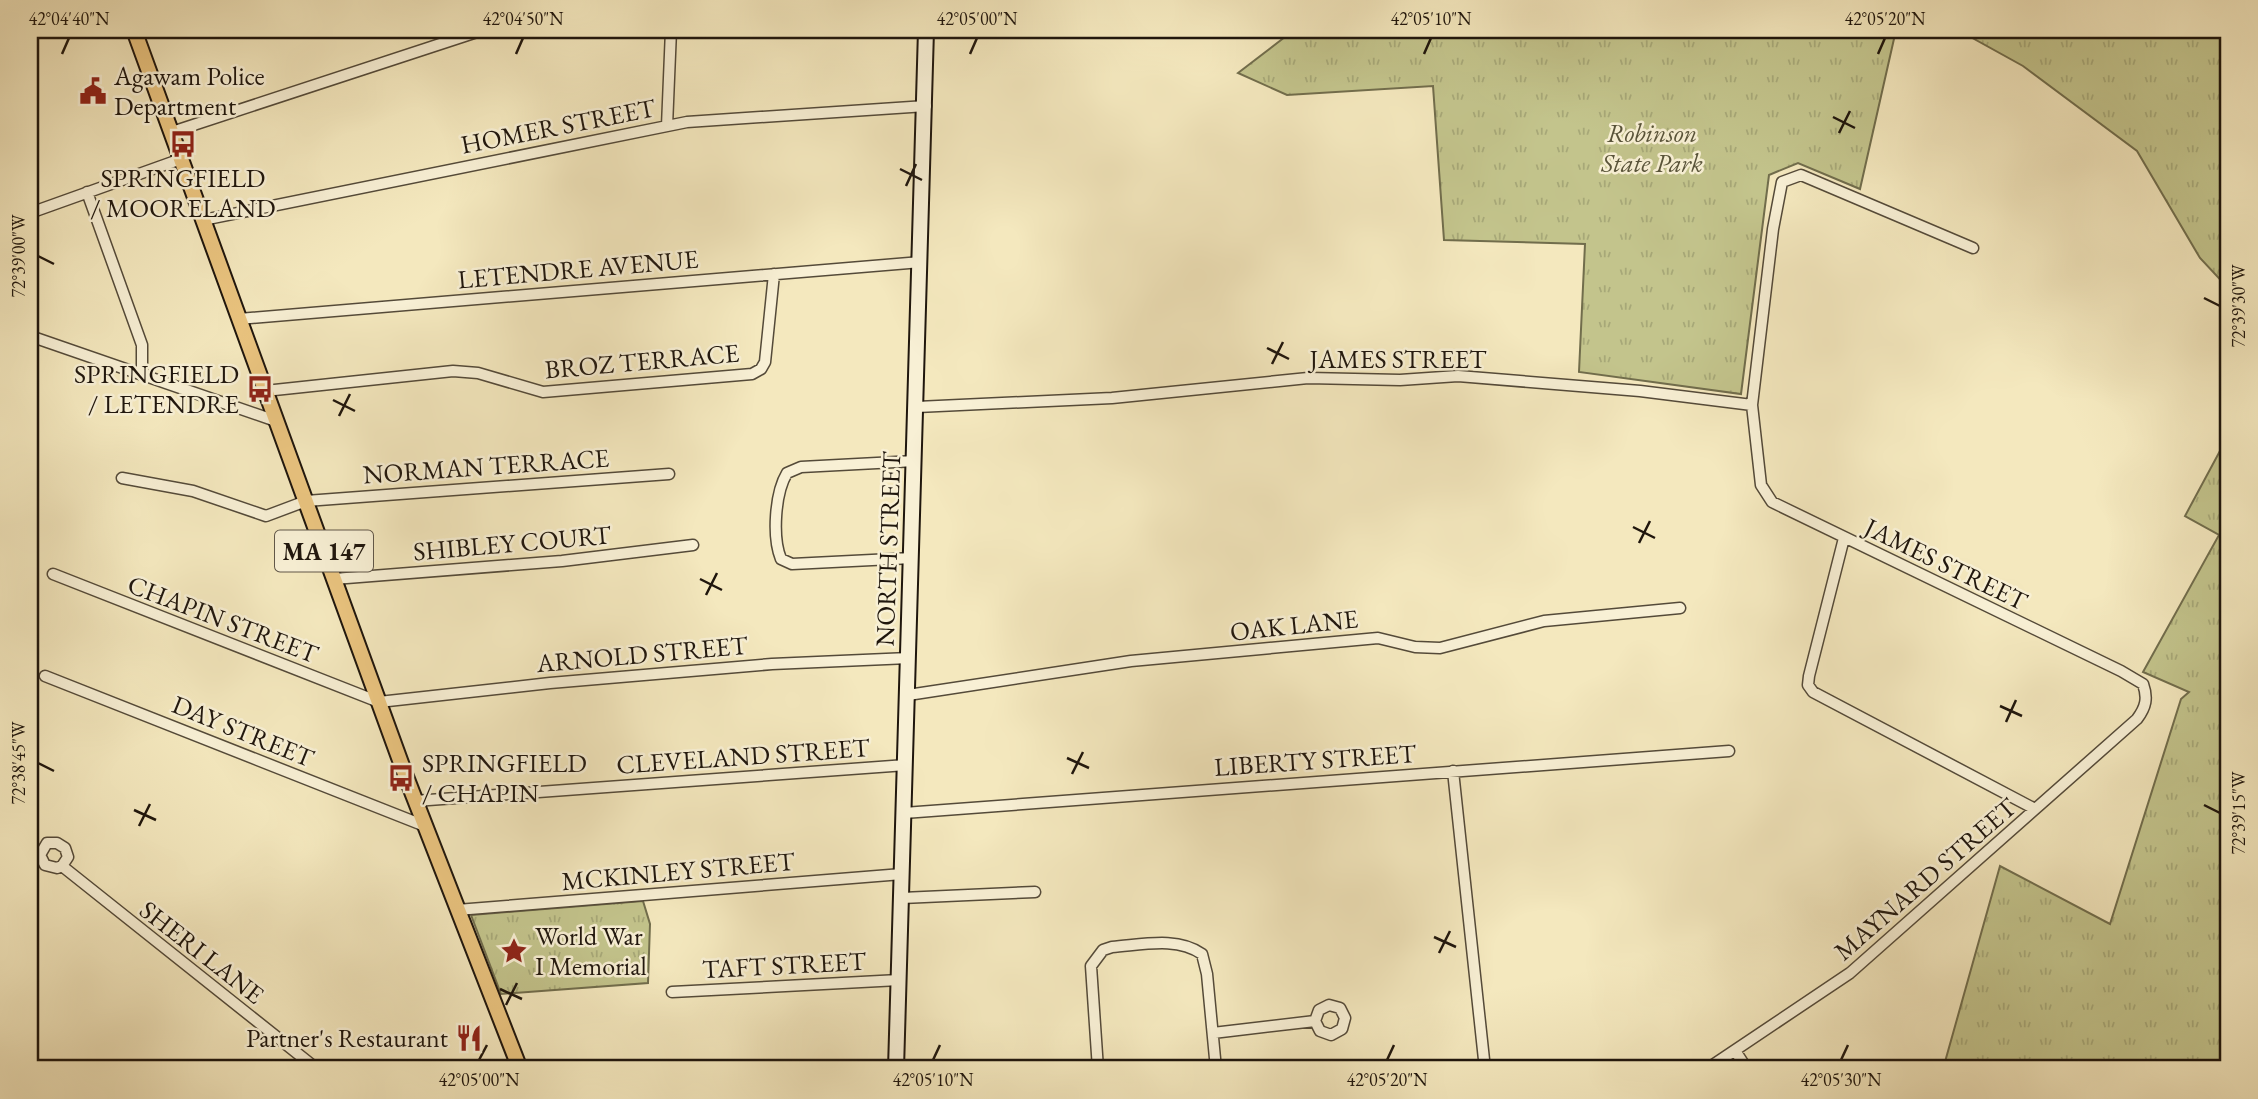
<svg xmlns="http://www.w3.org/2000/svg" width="2258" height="1099" font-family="'EB Garamond',serif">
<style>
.park{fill:url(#park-tufts);stroke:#716d4c;stroke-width:2}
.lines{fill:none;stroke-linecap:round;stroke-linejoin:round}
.minor-casing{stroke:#544a39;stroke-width:13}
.secondary-casing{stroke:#1f160d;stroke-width:18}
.primary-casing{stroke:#1f160d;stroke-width:18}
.minor{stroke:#f8f0d5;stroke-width:10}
.secondary{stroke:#f8f0d5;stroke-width:14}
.primary{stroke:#eac47f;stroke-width:14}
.ticks{fill:none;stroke:#1f160d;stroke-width:2.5}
.labels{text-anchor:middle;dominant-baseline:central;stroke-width:5;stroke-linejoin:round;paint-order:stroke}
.shield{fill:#f8f0d5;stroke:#605749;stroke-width:2}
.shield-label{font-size:24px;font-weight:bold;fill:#1f160d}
.poi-label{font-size:26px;fill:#1f160d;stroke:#f8f0d5;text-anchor:start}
.street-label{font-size:26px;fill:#1f160d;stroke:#f8f0d5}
.park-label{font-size:26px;font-style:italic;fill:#585339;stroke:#f8f0d5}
.neatline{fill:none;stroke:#1f160d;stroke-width:2.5}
.ticks-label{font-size:18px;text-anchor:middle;fill:#1f160d}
</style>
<defs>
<pattern id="park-tufts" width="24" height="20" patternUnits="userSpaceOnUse" patternTransform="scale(1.75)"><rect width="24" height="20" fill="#c3c48c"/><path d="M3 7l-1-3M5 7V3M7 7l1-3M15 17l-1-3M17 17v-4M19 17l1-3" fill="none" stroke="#a7a878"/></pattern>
</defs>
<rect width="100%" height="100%" fill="#f4e8be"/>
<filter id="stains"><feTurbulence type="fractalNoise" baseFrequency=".00286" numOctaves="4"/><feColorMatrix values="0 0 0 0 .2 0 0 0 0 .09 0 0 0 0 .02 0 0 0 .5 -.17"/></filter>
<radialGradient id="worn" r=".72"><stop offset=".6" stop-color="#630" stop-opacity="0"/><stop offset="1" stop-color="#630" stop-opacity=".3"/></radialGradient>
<path class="park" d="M1294 30H1896L1860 189 1798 163 1769 175 1741 394 1579 372 1585 244 1444 240 1433 86 1287 95 1238 73Z
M1958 30H2228V288L2200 258 2137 151 2023 66Z
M2228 436V1069H1943L2000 866 2110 924 2181 699 2189 692 2143 672 2219 535 2185 516Z
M643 901 650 924 648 983 501 994 471 915Z"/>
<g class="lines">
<defs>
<path id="minor" d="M667 126 671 30
M172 132 483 30
M87 192 142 345V375
M30 213 181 159
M203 220 687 122 926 106
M239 319 921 262
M30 336 276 421
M265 391 453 371 478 373 543 392 752 374 761 369 765 362 774 274
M917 407 1112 398 1308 378 1400 380 1458 376 1640 391 1752 405
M122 478 193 491 266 516 306 501 669 474
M1844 538 1809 676 1808 685 1813 692 2035 809
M912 558 792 564 781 559C772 537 775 493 787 473L801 467 915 461
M53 574 379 702 550 683 772 664 909 658
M334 579 562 561 693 545
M45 676 425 826
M908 695 1131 661 1378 638 1415 647 1440 648 1544 621 1680 608
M1453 771 1485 1069
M415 801 906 765
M904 813 1729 751
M62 866 68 857 65 848 57 843H47L40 855 45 865 57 868 62 866 317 1069
M902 898 1035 892
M457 910 902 874
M672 992 899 980
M1213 1033 1315 1021 1320 1031 1331 1035 1342 1029 1345 1018 1340 1008 1329 1005 1319 1010 1315 1021
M1736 1052 1747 1069
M1098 1069 1091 966 1103 950 1112 947C1141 945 1177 936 1202 954L1207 974 1216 1069
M1707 1069 1850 973 2137 719C2146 707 2148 698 2143 684L2121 671 1772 502 1761 485 1752 405 1773 229 1782 182 1801 175 1973 248"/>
<path id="secondary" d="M896 1069 926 30"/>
<path id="primary" d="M134 30 405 774 520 1069"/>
</defs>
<use href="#minor" class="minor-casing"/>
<use href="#secondary" class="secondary-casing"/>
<use href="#primary" class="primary-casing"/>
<use href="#minor" class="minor"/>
<use href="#secondary" class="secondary"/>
<use href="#primary" class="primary"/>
</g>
<path class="ticks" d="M62 54 69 38M516 54 523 38M970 54 977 38M1424 54 1431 38M1878 54 1885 38M1833 117 1855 128M1839 133 1850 111M900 169 922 180M906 186 916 164M38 256 54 264M2204 298 2220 306M1267 348 1289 359M1272 364 1283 342M333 400 355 411M339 416 350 394M1633 527 1655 538M1639 543 1650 521M700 579 722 590M706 595 717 573M2000 706 2022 716M2006 722 2016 700M1067 758 1089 768M38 763 54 771M1072 774 1083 752M2204 805 2220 813M134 810 156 820M139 826 150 804M1434 937 1456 947M1439 953 1450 931M500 989 522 999M506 1005 517 983M479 1060 487 1045M933 1060 940 1045M1387 1060 1394 1045M1841 1060 1848 1045"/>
<defs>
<symbol id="civic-bare" viewBox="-9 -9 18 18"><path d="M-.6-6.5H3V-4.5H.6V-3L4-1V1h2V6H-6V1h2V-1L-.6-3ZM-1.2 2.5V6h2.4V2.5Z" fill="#8f2418" stroke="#f8f0d5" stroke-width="2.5" paint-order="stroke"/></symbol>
<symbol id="bus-bare" viewBox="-9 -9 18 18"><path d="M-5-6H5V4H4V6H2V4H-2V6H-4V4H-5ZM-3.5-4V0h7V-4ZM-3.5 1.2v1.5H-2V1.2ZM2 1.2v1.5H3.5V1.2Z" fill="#8f2418" stroke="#f8f0d5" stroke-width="2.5" paint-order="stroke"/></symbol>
<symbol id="sight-bare" viewBox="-9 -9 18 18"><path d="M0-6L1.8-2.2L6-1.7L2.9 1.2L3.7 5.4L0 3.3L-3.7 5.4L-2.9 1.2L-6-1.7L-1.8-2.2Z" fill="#8f2418" stroke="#f8f0d5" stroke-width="2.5" paint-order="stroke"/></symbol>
<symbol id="restaurant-bare" viewBox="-9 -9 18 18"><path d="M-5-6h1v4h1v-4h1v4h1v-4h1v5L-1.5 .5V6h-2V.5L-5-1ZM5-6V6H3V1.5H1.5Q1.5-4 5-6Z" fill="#8f2418" stroke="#f8f0d5" stroke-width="2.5" paint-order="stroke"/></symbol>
</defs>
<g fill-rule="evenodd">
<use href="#civic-bare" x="74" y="72" width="38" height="38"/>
<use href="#bus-bare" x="164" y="125" width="38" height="38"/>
<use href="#bus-bare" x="241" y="370" width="38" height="38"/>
<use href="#bus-bare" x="382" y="759" width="38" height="38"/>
<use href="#sight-bare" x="495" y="932" width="38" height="38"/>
<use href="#restaurant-bare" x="450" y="1019" width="38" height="38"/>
</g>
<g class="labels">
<rect class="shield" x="275" y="530.5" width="98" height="41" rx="5"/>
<g class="shield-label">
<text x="324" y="551">MA 147</text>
</g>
<g class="poi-label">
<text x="114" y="76">Agawam Police<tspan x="114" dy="30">Department</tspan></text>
<text x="183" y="178" text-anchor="middle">SPRINGFIELD<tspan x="183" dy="30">/ MOORELAND</tspan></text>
<text x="239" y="374" text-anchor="end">SPRINGFIELD<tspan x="239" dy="30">/ LETENDRE</tspan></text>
<text x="422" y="763">SPRINGFIELD<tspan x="422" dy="30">/ CHAPIN</tspan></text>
<text x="535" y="936">World War<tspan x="535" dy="30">I Memorial</tspan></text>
<text x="448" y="1038" text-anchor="end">Partner's Restaurant</text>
</g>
<g class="street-label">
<text transform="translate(558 126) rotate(-11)">HOMER STREET</text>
<text transform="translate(578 269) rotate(-5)">LETENDRE AVENUE</text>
<text x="1398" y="359">JAMES STREET</text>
<text transform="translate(642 361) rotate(-5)">BROZ TERRACE</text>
<text transform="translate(486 466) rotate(-4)">NORMAN TERRACE</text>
<text transform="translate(512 543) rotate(-5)">SHIBLEY COURT</text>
<text transform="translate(888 549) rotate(-88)">NORTH STREET</text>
<text transform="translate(1946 564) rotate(26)">JAMES STREET</text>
<text transform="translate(223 619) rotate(21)">CHAPIN STREET</text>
<text transform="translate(1294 625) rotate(-6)">OAK LANE</text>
<text transform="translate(642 654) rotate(-5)">ARNOLD STREET</text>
<text transform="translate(243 731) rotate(22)">DAY STREET</text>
<text transform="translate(743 756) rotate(-4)">CLEVELAND STREET</text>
<text transform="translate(1315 760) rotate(-4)">LIBERTY STREET</text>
<text transform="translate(678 871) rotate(-5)">MCKINLEY STREET</text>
<text transform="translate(1925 879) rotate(-41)">MAYNARD STREET</text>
<text transform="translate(202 952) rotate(38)">SHERI LANE</text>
<text transform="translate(784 965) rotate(-3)">TAFT STREET</text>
</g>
<g class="park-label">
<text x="1652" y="133">Robinson<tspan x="1652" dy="30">State Park</tspan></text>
</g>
</g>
<rect width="2258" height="1099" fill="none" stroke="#f4e8be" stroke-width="77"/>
<rect x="38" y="38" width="2182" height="1022" class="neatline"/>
<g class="ticks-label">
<text x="69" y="25">42°04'40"N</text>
<text x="523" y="25">42°04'50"N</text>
<text x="977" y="25">42°05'00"N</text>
<text x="1431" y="25">42°05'10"N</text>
<text x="1885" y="25">42°05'20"N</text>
<text transform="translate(19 256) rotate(-90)" y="6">72°39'00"W</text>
<text transform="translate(2239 306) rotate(-90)" y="6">72°39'30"W</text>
<text transform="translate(19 763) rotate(-90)" y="6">72°38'45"W</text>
<text transform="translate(2239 813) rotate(-90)" y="6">72°39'15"W</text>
<text x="479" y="1086">42°05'00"N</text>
<text x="933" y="1086">42°05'10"N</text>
<text x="1387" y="1086">42°05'20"N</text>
<text x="1841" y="1086">42°05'30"N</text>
</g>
<rect width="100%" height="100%" filter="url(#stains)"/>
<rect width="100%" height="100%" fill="url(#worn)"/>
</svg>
